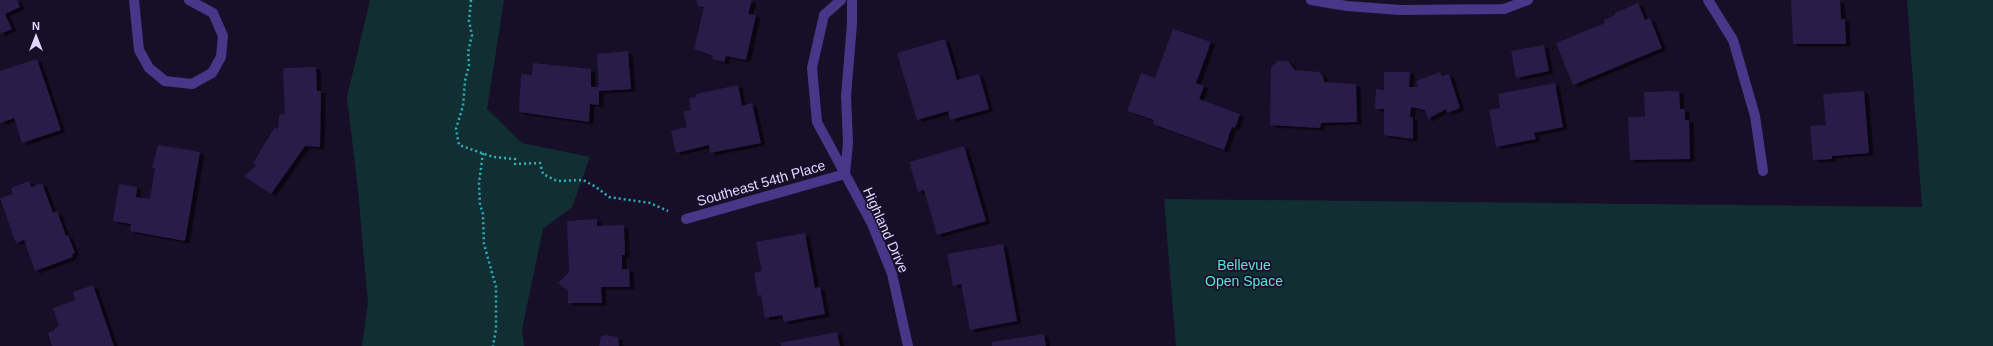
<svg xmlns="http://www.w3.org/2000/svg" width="1993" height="346" font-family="Arial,sans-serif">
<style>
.green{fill:#112f32}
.building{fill:#2b1a4a;filter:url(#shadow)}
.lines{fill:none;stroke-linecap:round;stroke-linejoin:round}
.path{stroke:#2ab2bf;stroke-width:2.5;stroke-dasharray:2 3;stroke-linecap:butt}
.minor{stroke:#473789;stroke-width:10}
.labels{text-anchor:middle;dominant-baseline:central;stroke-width:3.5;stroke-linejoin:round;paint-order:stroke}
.street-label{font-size:14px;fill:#e0d6ff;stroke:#170f28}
.park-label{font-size:14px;fill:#5be5d7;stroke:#170f28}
</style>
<defs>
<filter id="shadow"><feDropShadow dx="4.5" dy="2.5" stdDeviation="0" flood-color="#0009"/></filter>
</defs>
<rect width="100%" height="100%" fill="#170f28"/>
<path class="green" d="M370 0H504L487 109 522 143 590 157 572 207 543 229 522 329 524 346H362L368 303 358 190 347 97Z
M1907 0H1993V346H1176L1164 199 1922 207Z"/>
<path class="building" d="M0 0H17L20 7 5 14 12 29 0 34Z
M696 0H752L748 14 756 15 746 60 726 56 724 62 712 59 713 56 694 49 704 7 698 6Z
M1791 0H1840L1841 19H1845L1846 44H1793Z
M1638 3 1645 20 1650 18 1662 48 1573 85 1556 43 1605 23 1604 20 1615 15V13Z
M1173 29 1211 42 1196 83 1204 86 1199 99 1240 114 1235 128 1232 127 1224 150 1153 124 1154 120 1127 111 1141 73 1155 78Z
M945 39 957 80 979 74 989 109 950 120 948 111 917 120 897 53Z
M1544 45 1549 71 1516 78 1511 51Z
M628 51 631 89 599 91V105L590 104 589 122 519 112 521 74 532 75 533 63 591 69V87H599L597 54Z
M37 59 61 130 22 143 14 118 0 123V71Z
M1278 61H1288L1295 70 1319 72 1323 76 1324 82 1356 84 1357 122 1321 123 1320 128 1270 125 1271 67Z
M316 67 317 91H321L320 147 305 146 271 194 244 176 256 166 253 163 275 127 278 129 279 115 285 114 283 68Z
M1384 72H1410L1409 87H1418L1416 81 1440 72 1442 76 1449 74 1460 108 1447 113 1446 109 1428 119 1425 110 1411 107 1410 117H1413V139L1384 135V109H1375L1376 89 1384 90Z
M1555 83 1563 127 1534 133 1536 139 1496 147 1489 110 1500 108 1498 94Z
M738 85 742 106 752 103 761 143 710 153 709 145 676 153 671 131 687 127 683 111 691 110 689 98 696 97V94Z
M1679 91 1680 109H1685V120H1689L1690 159 1630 160 1628 117H1645L1644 92Z
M1864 91 1869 153 1832 156V159L1813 160 1810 126 1826 125 1823 94Z
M158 145 200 152 185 241 130 231 131 224 113 221 119 184 137 187 136 197 150 199 155 168H152Z
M964 146 986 221 937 235 924 190 918 192 909 162Z
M29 181 31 187 42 183 53 213 57 211 66 236 68 235 75 253 72 254 73 257 35 271 24 240 16 243 0 198 13 194 11 188Z
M597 219V226L624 225 625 255H622V269H629L630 287H601L602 303H568V291L558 283 569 272 567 221Z
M805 233 815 288 820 287 825 314 784 322 782 315 765 318 761 295 758 296 754 273 762 271 756 242Z
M1003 244 1017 321 970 330 961 284 953 286 947 254Z
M93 285 114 346H52L48 333 55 330V328L59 326 53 308 75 300 73 292Z
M837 332 840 346H781L780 343Z
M1044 334 1046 346H992V342Z
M604 335 618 337 619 346H599L601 337Z"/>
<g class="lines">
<path class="path" d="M471 0 469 21 472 35 468 52 469 65 465 81 463 106 456 129 459 145 493 157 515 159V164L540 163 543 174 557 181 583 180 596 187 609 197 650 203 668 211
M483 153 479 183 480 205 483 214 484 244 496 287V329L493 346"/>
<path class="minor" d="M134 0 139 50 149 68 165 81 192 84 212 73 221 57 223 36 213 13 189 0
M841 0 824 15 812 68 817 122 872 224 892 274 908 346
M1311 0 1347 6 1400 10 1504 9 1528 0
M1708 0 1733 40 1755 116 1763 171
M845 174 848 143 846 96 852 24V0
M686 219 845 174"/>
</g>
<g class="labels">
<g class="street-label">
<text transform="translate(761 183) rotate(-16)">Southeast 54th Place</text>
<text transform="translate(886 230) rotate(66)">Highland Drive</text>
</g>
<g class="park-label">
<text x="1244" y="265">Bellevue<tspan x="1244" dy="16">Open Space</tspan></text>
</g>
</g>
<g transform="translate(36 36)" stroke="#170f28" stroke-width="3" paint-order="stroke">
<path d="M0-3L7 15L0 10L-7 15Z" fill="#e0d6ff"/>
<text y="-6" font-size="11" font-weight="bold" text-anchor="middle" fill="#e0d6ff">N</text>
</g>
</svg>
